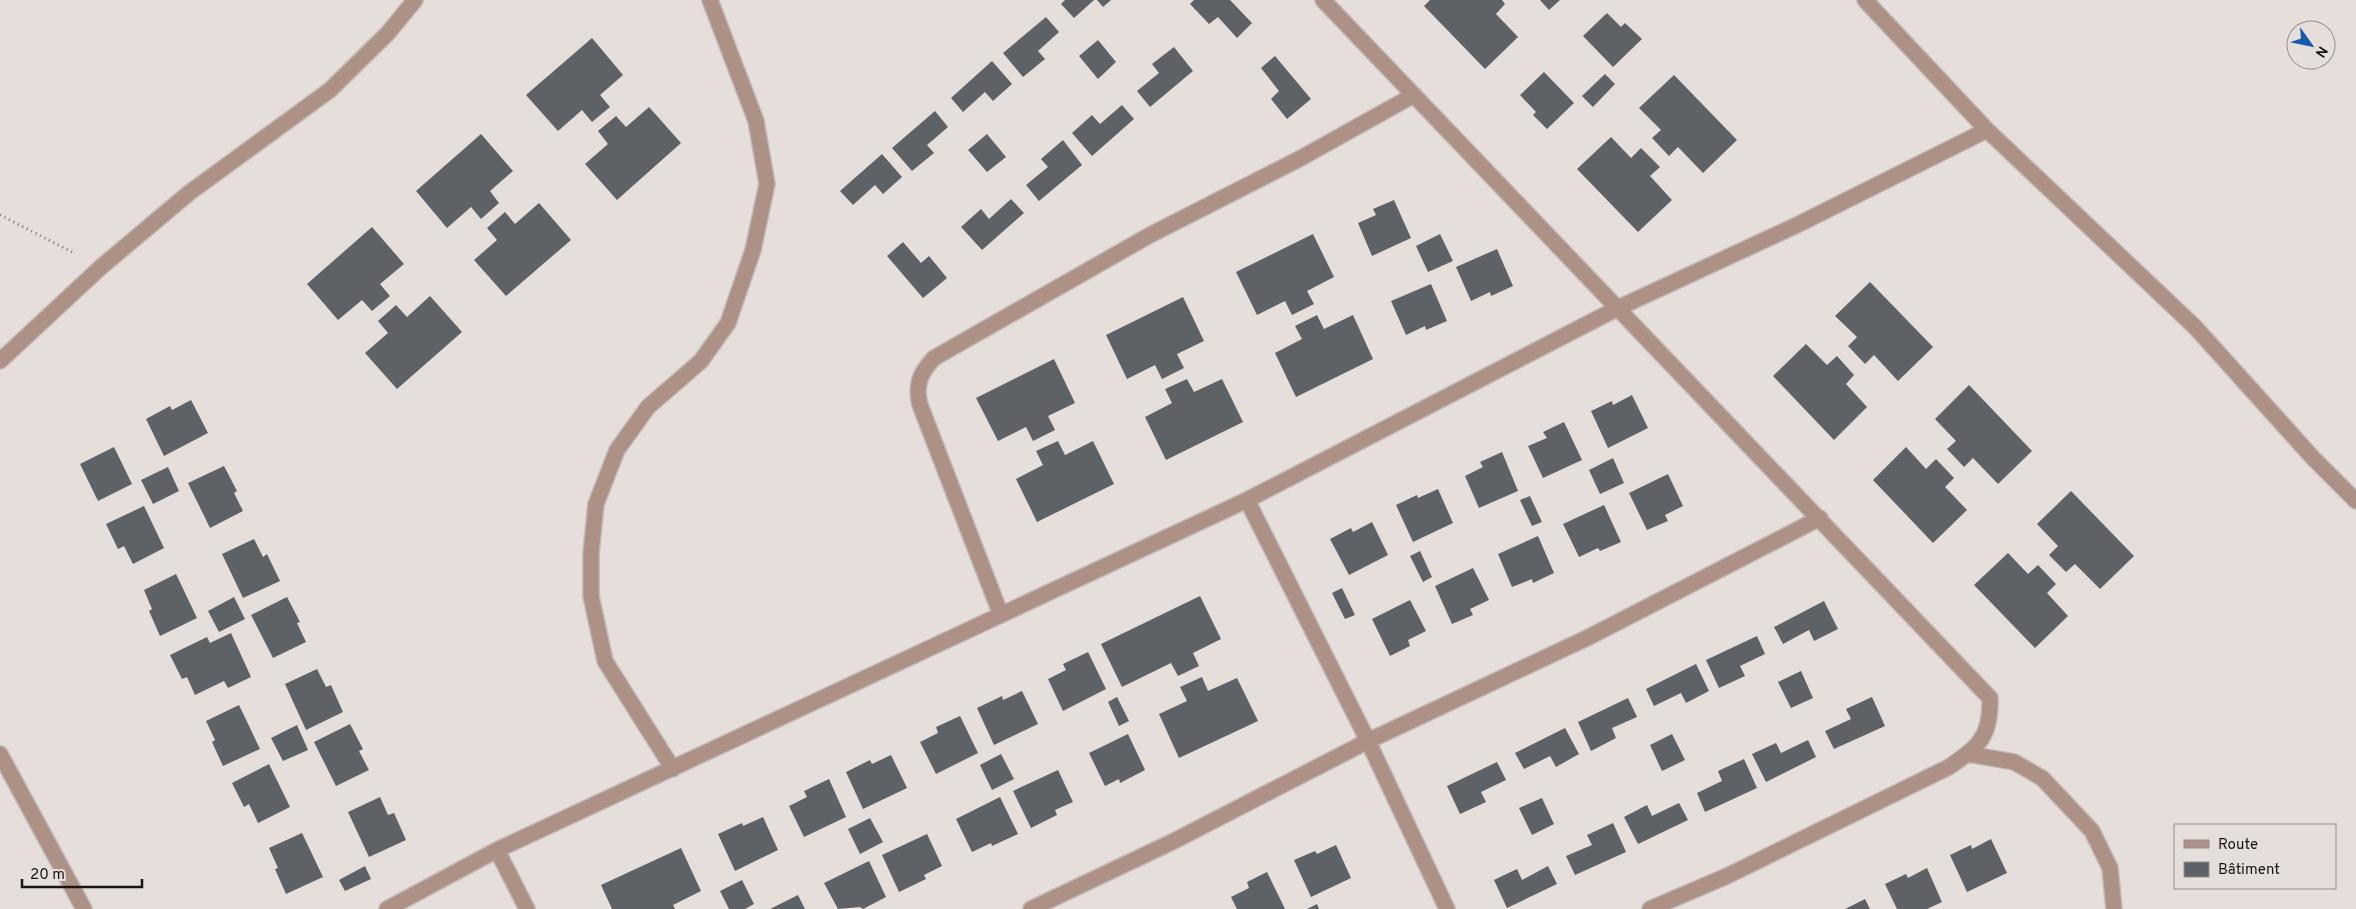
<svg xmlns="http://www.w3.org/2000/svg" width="2356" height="909" font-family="Overpass,sans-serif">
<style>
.building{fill:#5e6267}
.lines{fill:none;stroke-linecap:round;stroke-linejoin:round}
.street-casing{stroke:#c1bab7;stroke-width:18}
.path{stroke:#777270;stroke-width:3;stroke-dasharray:1 4;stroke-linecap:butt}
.street{stroke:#ad9086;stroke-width:15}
</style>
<rect width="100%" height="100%" fill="#e6dedb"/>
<path class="building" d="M1065 0H1094L1074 18 1061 4Z
M1097 0H1111L1103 7Z
M1194 0H1230L1252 23 1237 38 1218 17 1209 24 1190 4Z
M1430 0H1502L1505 4 1496 14 1518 37 1485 69 1424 6Z
M1540 0H1560L1549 10Z
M1607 13 1621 27 1625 23 1642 39 1613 67 1583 36Z
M1046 17 1059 32 1038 51 1045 59 1023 77 1003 53Z
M592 38 623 75 600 95 610 107 592 122 582 110 558 131 526 95Z
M1098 40 1116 62 1098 79 1079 56Z
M1174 47 1193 71 1150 107 1137 91 1159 73 1152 64Z
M1275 56 1311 99 1287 119 1271 99 1279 91 1261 68Z
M992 61 1012 84 993 101 985 92 963 112 951 98Z
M1544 72 1574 103 1547 129 1533 115 1536 112 1520 95Z
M1605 74 1615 84 1593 107 1582 96Z
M1674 75 1737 140 1703 173 1678 147 1669 156 1652 138 1661 130 1639 108Z
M1122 105 1134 119 1092 156 1072 133 1092 115 1100 124Z
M649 107 681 143 617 200 585 164 608 144 598 131 616 116 626 127Z
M935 111 948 127 927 145 934 153 912 171 892 148Z
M481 134 513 171 490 191 499 203 481 219 471 207 447 228 416 191Z
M987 134 1006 157 987 172 968 150Z
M1611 137 1631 158 1641 148 1660 167 1650 176 1672 200 1638 232 1577 169Z
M1063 140 1082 165 1039 201 1026 185 1048 167 1041 159Z
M882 154 902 177 883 194 875 185 853 205 840 191Z
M1011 199 1024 213 982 250 961 227 981 209 989 219Z
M1394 200 1411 238 1372 256 1358 223 1376 215 1373 209Z
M539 203 571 240 506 296 474 260 497 240 487 228 505 212 515 224Z
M372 227 404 264 380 284 390 296 372 311 362 300 338 320 307 284Z
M1313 234 1334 277 1307 291 1314 304 1292 315 1285 301 1257 315 1236 272Z
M1440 234 1453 261 1428 272 1416 246Z
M903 242 921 263 929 256 947 278 923 298 887 256Z
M1497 249 1513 286 1491 296 1490 292 1471 301 1456 267Z
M1870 282 1933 347 1898 381 1874 355 1865 364 1848 346 1857 337 1835 316Z
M1431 284 1447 321 1426 330 1425 326 1406 335 1391 301Z
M430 296 462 332 397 389 365 353 388 333 378 321 396 305 407 317Z
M1183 297 1204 341 1177 354 1184 368 1162 379 1155 365 1127 379 1106 335Z
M1317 315 1324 329 1353 315 1373 359 1296 397 1275 353 1302 339 1295 326Z
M1806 344 1827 365 1837 356 1854 375 1846 384 1867 407 1834 440 1773 376Z
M1054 359 1075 403 1048 416 1055 430 1033 441 1026 427 998 441 976 398Z
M1187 379 1194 392 1222 379 1243 422 1166 460 1145 417 1172 403 1165 389Z
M1969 385 2032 451 1998 484 1973 458 1964 467 1947 449 1956 441 1935 419Z
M1632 395 1648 428 1608 448 1591 411 1612 401 1613 405Z
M191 400 208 433 164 456 146 419 170 406 172 410Z
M1564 422 1582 460 1543 478 1528 446 1547 438 1543 432Z
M1058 441 1065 455 1093 441 1114 484 1037 522 1016 479 1043 465 1036 451Z
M114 447 132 484 98 501 80 464Z
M1906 447 1926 469 1936 459 1954 478 1945 487 1967 510 1933 543 1873 480Z
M1502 452 1518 491 1479 508 1465 476 1483 467 1480 462Z
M1613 458 1624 483 1600 494 1589 470Z
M224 466 237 491 234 493 243 511 210 528 188 483Z
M168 467 179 491 153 504 141 480Z
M1668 474 1683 506 1665 515 1668 521 1647 530 1629 493Z
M1438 489 1453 523 1413 542 1396 505 1417 495 1418 498Z
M2071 491 2134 556 2100 589 2075 564 2066 572 2049 555 2058 546 2037 524Z
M1530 496 1542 522 1532 526 1520 500Z
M1604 505 1621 542 1600 551 1598 548 1579 557 1563 524Z
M144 506 164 548 133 564 124 546 118 549 106 524Z
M1372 522 1388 555 1349 575 1330 539 1351 528 1353 532Z
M1538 536 1554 573 1533 583 1532 579 1512 587 1498 554Z
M254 539 263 557 267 554 280 581 243 598 222 554Z
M1420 551 1432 577 1423 582 1410 556Z
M2008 553 2028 574 2038 565 2056 584 2047 593 2068 616 2035 648 1974 585Z
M1473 568 1489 600 1470 609 1473 615 1452 624 1435 586Z
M176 574 197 618 160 636 149 611 152 609 144 590Z
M1342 588 1355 615 1345 619 1332 593Z
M1200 596 1221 639 1193 653 1199 666 1178 676 1171 663 1122 687 1101 644Z
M234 597 245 619 219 632 208 611Z
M287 597 300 622 297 623 306 642 273 658 251 615Z
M1410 600 1426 631 1408 640 1410 646 1390 656 1372 619Z
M1824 601 1838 629 1814 641 1809 630 1783 644 1774 627Z
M231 633 251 677 228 688 224 681 195 695 187 677 182 679 170 655 207 637 210 643Z
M1757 636 1765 654 1740 666 1745 676 1719 688 1706 660Z
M1088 652 1106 689 1063 711 1048 679 1066 670 1063 664Z
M1696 664 1709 691 1686 703 1681 693 1654 706 1646 689Z
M317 669 326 687 331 685 343 712 306 730 285 684Z
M1801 671 1813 698 1791 708 1778 682Z
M1202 677 1208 691 1237 678 1258 721 1179 758 1159 714 1187 701 1180 687Z
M1022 691 1038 724 994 745 977 708 1002 696 1003 700Z
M1117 697 1129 721 1119 726 1108 702Z
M1872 697 1885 726 1834 749 1825 731 1851 719 1846 709Z
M1628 698 1637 717 1612 728 1616 738 1591 751 1578 722Z
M239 705 260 749 223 766 212 742 215 740 206 721Z
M960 716 978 753 936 774 920 742 938 733 936 727Z
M350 724 363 749 359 751 369 770 336 786 314 742Z
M297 725 308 750 283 761 271 738Z
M1565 728 1579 754 1556 767 1550 756 1524 769 1515 753Z
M1128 734 1145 770 1120 783 1119 779 1105 786 1089 753Z
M1672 734 1685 760 1662 771 1650 745Z
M1808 740 1816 757 1766 782 1752 754 1776 743 1781 753Z
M1001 754 1014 779 992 790 980 765Z
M891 755 907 788 863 809 846 772 870 760 872 764Z
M1744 759 1757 788 1705 812 1697 793 1722 781 1718 771Z
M1497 762 1506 780 1481 792 1486 802 1460 814 1447 786Z
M269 764 290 807 258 823 249 804 244 807 232 783Z
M1058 770 1073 802 1055 810 1057 815 1031 828 1013 791Z
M829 779 846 817 804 837 789 806 807 797 804 791Z
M380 797 388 815 394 813 406 840 369 857 348 812Z
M1000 797 1018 834 992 846 991 843 972 852 956 819Z
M1542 798 1554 824 1532 835 1519 808Z
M1679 803 1688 820 1638 844 1624 817 1647 805 1652 816Z
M763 817 778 850 735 871 718 834 742 823 743 826Z
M870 818 883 842 860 854 848 829Z
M1613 823 1626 852 1575 875 1566 856 1592 845 1587 835Z
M302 833 323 877 286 894 275 869 278 868 269 848Z
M927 834 942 866 924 875 926 879 899 892 882 855Z
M1991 839 2007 873 1967 892 1950 855 1971 845 1972 849Z
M1336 845 1351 878 1311 897 1294 860 1315 851 1317 854Z
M681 848 701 891 673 905 675 909H612L601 885Z
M869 861 886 897 863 909 860 907 838 909 824 883Z
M365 866 371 879 345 891 339 880Z
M1548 866 1557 884 1507 908 1494 880 1517 869 1522 880Z
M1927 868 1942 902 1927 909H1897L1885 884 1906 874 1908 878Z
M1267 872 1285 909H1237L1231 897 1249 888 1247 882Z
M742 880 754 904 745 909H729L720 891Z
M798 895 805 909H770Z
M1865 899 1870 909H1845Z
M1317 904 1319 909H1307Z"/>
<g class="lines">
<defs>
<path id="street" d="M1323 0 1990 698C1991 737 1979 746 1949 767L1727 876 1650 909
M1865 0 1987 130 2195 327 2313 458 2356 501
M0 361 101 267 189 193 330 90 388 33 415 0
M1247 500 1368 741 1447 909
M1001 615 920 405C915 385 920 373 934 358L1150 235 1301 158 1414 95
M0 754 84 909
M1968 754 2014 762 2042 778 2092 831 2110 868 2114 909
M673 769 605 661 591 596V553L596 504 617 450 648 407 701 361 728 323 753 250 767 184 756 121 710 0
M497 850 527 909
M387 909 497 850 1247 500 1618 308 1797 225 1987 130
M1031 909 1172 842 1368 741 1589 637 1820 518"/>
</defs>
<use href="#street" class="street-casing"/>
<path class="path" d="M0 215 74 253"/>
<use href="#street" class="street"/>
</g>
<rect x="2174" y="824" width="162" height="65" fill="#e6dedb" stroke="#948e8c"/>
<rect x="2184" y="840" width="25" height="8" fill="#ad9086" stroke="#948e8c"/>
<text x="2218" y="849" font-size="15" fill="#181615">Route</text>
<rect x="2184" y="862" width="25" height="15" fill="#5e6267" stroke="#948e8c"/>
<text x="2218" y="874" font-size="15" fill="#181615">Bâtiment</text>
<g transform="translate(2311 45) rotate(123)"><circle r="24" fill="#e6dedb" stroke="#948e8c"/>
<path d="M0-4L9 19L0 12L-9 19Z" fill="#1759aa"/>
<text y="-8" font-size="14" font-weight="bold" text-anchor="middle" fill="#181615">N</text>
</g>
<path d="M22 879v8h120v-8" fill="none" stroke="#181615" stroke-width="2.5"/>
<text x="30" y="879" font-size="15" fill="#181615" stroke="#e6dedb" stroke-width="4" paint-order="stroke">20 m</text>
</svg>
